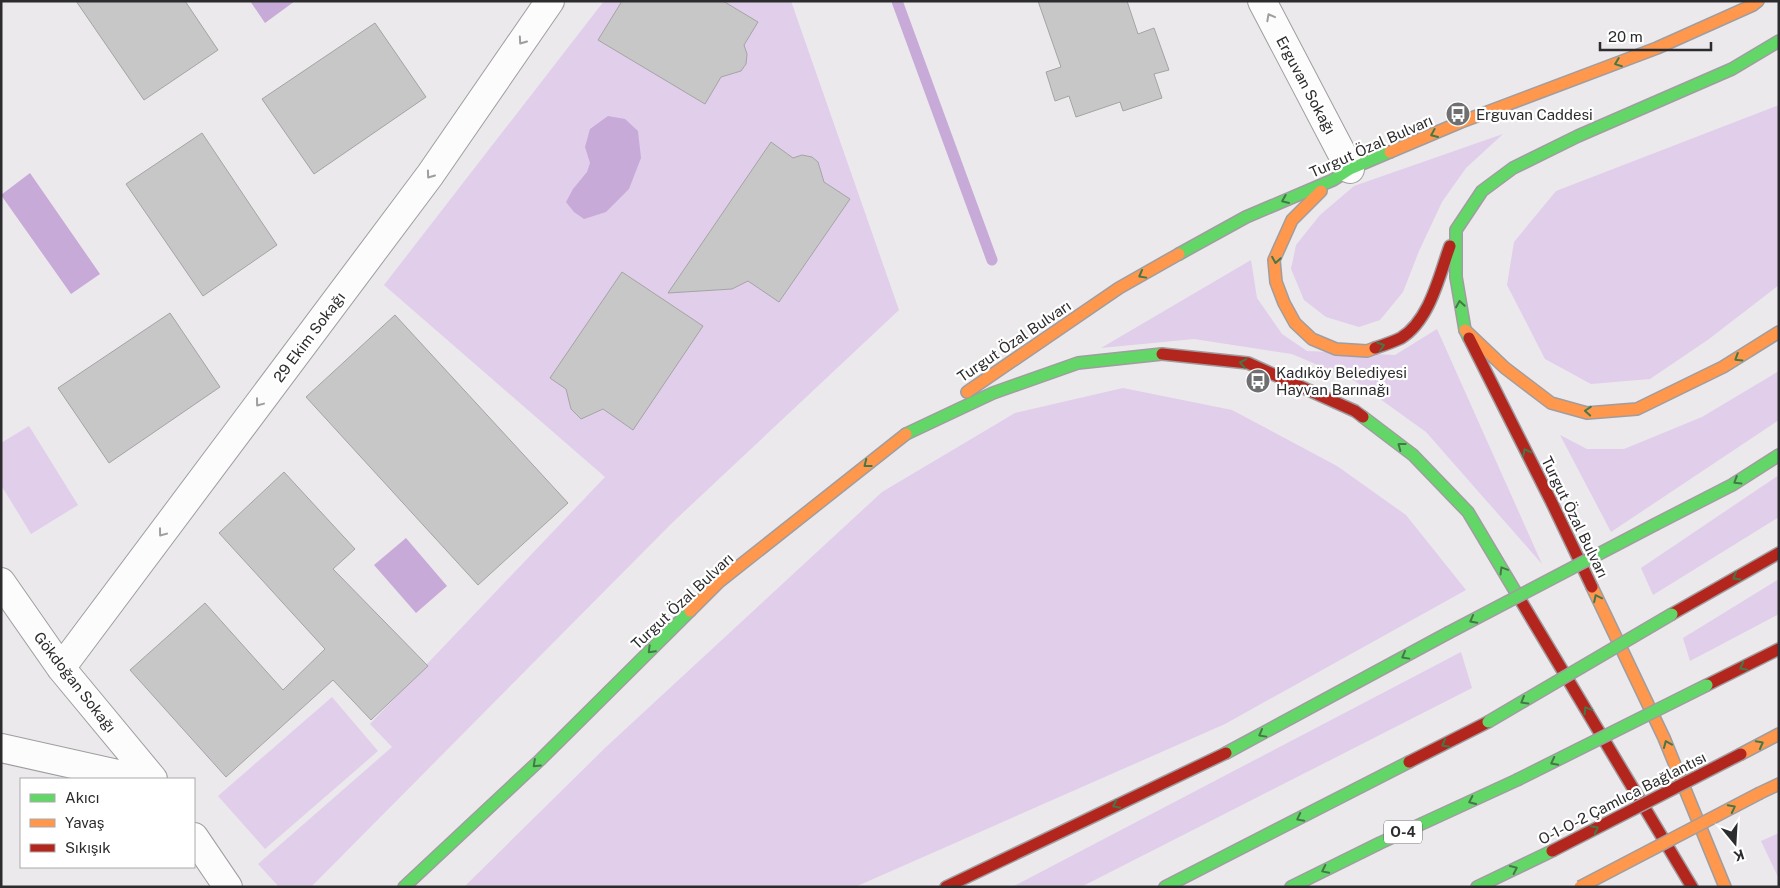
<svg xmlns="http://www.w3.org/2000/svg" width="1780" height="888" font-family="'Public Sans',sans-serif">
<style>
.green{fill:#e0ceeb}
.water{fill:#c7aad7}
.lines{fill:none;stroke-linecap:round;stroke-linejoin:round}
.stream{stroke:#c7aad7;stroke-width:11}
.building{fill:#c8c7c8;stroke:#a4a4a4}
.street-casing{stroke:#9f9da0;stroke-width:30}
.fast-casing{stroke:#9f9da0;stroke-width:14}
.slow-casing{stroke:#9f9da0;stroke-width:14}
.jam-casing{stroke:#9f9da0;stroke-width:14}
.street{stroke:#fcfcfc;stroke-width:28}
.fast{stroke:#63d668;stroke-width:11}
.slow{stroke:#ff974d;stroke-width:11}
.jam{stroke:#b3261e;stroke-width:11}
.fast-bridge-casing{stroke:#9f9da0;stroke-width:14;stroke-linecap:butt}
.slow-bridge-casing{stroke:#9f9da0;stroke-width:14;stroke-linecap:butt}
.jam-bridge-casing{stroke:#9f9da0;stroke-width:14;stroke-linecap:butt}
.fast-bridge{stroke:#63d668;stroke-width:11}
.slow-bridge{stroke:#ff974d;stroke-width:11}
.jam-bridge{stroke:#b3261e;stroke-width:11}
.oneway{stroke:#9e9e9f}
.oneway2{stroke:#457848}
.labels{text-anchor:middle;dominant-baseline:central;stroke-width:4.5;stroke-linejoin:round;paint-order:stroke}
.shield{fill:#fff;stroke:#6b6b6c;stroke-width:1}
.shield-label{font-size:14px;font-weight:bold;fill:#2c2b2d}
.street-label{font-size:15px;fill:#2c2b2d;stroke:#fff}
.poi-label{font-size:15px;fill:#2c2b2d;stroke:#fff;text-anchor:start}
</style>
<rect width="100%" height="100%" fill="#ebe9ec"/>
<path class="green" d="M604 1H791L899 310 673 522 311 887H279L258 864 392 747 370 724 605 477 384 285Z
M1779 105V285L1709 339 1650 379 1591 384 1545 359 1507 285 1514 242 1556 191Z
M1503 134 1466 168 1442 202 1419 251 1403 292 1380 320 1359 327 1326 317 1304 300 1291 269 1296 245 1320 215 1354 186Z
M1251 260 1257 298 1282 334 1307 351 1395 355 1437 329 1542 564 1426 432 1355 381 1292 354 1194 339 1101 348Z
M1779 371V420L1611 532 1560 435 1587 449H1624L1702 417Z
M1123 388 1232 410 1337 466 1406 515 1466 590 1225 724 855 887H464L606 747 882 492 1015 413Z
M29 426 78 505 31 534 1 485V443Z
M1779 475V517L1653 595 1641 568Z
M1779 579V614L1690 661 1683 638Z
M1461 652 1472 688 1081 887H1012Z
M332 697 378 751 265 849 218 796Z
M1779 833V879L1761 841Z"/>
<path class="water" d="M250 1H295L265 23Z
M608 116 625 119 638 131 641 158 629 189 606 212 584 219 574 212 566 202 573 189 587 172 590 163 585 147 590 129Z
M30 173 100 274 71 294 1 195Z
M406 538 447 586 416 613 374 565Z"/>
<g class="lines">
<path class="stream" d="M897 1 992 260"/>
</g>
<path class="building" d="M76 1H185L218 50 144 100Z
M622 1H723L758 22 744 45 747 54 746 64 741 71 721 77 705 104 598 40Z
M1038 1H1127L1138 34 1154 28 1169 70 1154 74 1162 98 1123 111 1120 102 1076 117 1069 96 1055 101 1046 72 1061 67Z
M375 23 426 97 314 174 262 99Z
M202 133 277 245 203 296 126 184Z
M771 142 793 158 802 155 812 157 818 162 824 182 850 199 779 302 748 281 732 289 668 293Z
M622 272 703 326 633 430 603 409 581 419 571 409 566 389 550 378Z
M170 313 220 387 109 463 58 388Z
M395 315 568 503 478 585 306 397Z
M284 472 355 549 333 569 428 666 371 720 333 680 226 777 130 670 205 603 283 690 325 649 219 533Z"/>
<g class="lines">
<defs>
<path id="street" d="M1262 1 1350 169
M1 582 61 668 153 779
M61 668 430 175 550 1
M1 748 140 779
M194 837 228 887"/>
<path id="fast" d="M1179 254 1246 217 1333 180 1350 169 1390 152
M1469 338 1465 330 1456 277V230L1482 191 1513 168 1578 136 1732 69 1779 41
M1363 417 1413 455 1468 512 1521 601
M906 434 993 393 1078 363 1162 354
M1656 524 1732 485 1779 455
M1226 753 1448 633
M404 887 540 760 690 611
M1165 887 1409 762
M1291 887 1380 843 1517 780
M1477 887 1552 851"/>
<path id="slow" d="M1390 152 1461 122 1657 48 1753 5 1758 1
M1321 191 1292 220 1274 260 1276 282 1284 303 1295 323 1312 339 1336 349 1367 351 1375 348
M1465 330 1505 368 1551 403 1587 413 1637 409 1723 367 1779 332
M967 392 1119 288 1179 254
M1592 587 1664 738 1725 887
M690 611 719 582 906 434
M1741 754 1779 734
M1760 793 1779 784"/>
<path id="jam" d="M1469 338 1551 501 1592 587
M1375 348C1384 345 1393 342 1401 338 1430 320 1439 276 1450 246
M1162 354 1248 363 1355 411 1363 417
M1521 601 1692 887
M1672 614 1779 553
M1707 685 1779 649
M1409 762 1488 722
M946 887 1226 753"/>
</defs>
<use href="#street" class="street-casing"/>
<use href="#fast" class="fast-casing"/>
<use href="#slow" class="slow-casing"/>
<use href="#jam" class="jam-casing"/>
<use href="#street" class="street"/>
<use href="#fast" class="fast"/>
<use href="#slow" class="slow"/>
<use href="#jam" class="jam"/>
<defs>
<path id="fast-bridge" d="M1448 633 1656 524
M1488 722 1672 614
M1517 780 1707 685"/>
<path id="slow-bridge" d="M1580 887 1760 793"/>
<path id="jam-bridge" d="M1552 851 1741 754"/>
</defs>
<use href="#fast-bridge" class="fast-bridge-casing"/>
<use href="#slow-bridge" class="slow-bridge-casing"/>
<use href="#jam-bridge" class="jam-bridge-casing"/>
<use href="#fast-bridge" class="fast-bridge"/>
<use href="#slow-bridge" class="slow-bridge"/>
<use href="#jam-bridge" class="jam-bridge"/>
</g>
<defs><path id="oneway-chevron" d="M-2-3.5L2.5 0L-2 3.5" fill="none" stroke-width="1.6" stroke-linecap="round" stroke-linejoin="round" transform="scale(1.25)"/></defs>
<g class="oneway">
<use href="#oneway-chevron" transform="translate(1270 17) rotate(-118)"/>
<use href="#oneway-chevron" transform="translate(522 41) rotate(125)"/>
<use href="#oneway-chevron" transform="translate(430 175) rotate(126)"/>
<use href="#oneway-chevron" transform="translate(259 403) rotate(127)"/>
<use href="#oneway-chevron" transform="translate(162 533) rotate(127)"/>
</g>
<g class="oneway2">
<use href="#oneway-chevron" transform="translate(1618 63) rotate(159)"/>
<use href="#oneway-chevron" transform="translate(1434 134) rotate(157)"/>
<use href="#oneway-chevron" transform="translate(1285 200) rotate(157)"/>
<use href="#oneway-chevron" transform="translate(1276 260) rotate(99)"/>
<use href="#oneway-chevron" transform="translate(1142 275) rotate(151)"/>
<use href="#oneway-chevron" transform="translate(1460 304) rotate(-99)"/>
<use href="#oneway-chevron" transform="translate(1381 346) rotate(-19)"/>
<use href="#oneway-chevron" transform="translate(1738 358) rotate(148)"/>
<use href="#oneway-chevron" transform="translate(1243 363) rotate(-170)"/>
<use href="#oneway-chevron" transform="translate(1588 411) rotate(-176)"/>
<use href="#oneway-chevron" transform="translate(1401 446) rotate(-143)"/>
<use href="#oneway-chevron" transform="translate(1526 452) rotate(-117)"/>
<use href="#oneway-chevron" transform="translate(867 464) rotate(142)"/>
<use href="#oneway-chevron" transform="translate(1737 481) rotate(148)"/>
<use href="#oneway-chevron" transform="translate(1503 570) rotate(-121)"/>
<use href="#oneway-chevron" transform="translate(1736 577) rotate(150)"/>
<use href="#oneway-chevron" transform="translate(1597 598) rotate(-116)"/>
<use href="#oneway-chevron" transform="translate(1473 620) rotate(152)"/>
<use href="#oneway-chevron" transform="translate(651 650) rotate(135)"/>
<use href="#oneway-chevron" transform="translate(1405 656) rotate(151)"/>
<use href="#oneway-chevron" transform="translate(1743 667) rotate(153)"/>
<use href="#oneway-chevron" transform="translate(1524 701) rotate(150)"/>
<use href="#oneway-chevron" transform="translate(1587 710) rotate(-121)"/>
<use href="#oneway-chevron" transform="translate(1262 734) rotate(151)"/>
<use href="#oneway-chevron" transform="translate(1445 744) rotate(153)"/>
<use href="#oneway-chevron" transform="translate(1667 744) rotate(-113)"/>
<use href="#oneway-chevron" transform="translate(1760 744) rotate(-28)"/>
<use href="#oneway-chevron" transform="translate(1554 762) rotate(153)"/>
<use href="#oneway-chevron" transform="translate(536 764) rotate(137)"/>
<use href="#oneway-chevron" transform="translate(1472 801) rotate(155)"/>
<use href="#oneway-chevron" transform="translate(1116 805) rotate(154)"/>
<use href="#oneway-chevron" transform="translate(1732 808) rotate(-27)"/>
<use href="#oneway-chevron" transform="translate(1300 818) rotate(153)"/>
<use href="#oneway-chevron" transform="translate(1595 829) rotate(-27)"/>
<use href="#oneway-chevron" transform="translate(1514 869) rotate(-25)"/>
<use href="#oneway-chevron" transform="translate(1325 870) rotate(154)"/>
</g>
<defs>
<symbol id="bus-disc" viewBox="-11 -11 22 22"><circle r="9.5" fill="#6f6e70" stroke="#fff"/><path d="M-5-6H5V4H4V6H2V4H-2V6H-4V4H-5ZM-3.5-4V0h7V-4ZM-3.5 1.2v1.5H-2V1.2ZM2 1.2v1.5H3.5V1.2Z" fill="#fff"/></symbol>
</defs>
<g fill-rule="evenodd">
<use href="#bus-disc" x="1444" y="100" width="28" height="28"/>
<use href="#bus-disc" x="1244" y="367" width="28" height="28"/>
</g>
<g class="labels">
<rect class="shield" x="1384" y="820.5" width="38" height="23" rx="4"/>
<g class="shield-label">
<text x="1403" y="832">O-4</text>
</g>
<g class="street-label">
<text transform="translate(1306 85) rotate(62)">Erguvan Sokağı</text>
<text transform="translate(1371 146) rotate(-24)">Turgut Özal Bulvarı</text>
<text transform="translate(309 337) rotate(-53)">29 Ekim Sokağı</text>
<text transform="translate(1014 341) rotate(-34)">Turgut Özal Bulvarı</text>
<text transform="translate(1575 517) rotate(64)">Turgut Özal Bulvarı</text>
<text transform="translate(682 601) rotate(-43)">Turgut Özal Bulvarı</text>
<text transform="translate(75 682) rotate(52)">Gökdoğan Sokağı</text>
<text transform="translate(1622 798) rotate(-27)">O-1-O-2 Çamlıca Bağlantısı</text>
</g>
<g class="poi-label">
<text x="1476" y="114">Erguvan Caddesi</text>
<text x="1276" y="372">Kadıköy Belediyesi<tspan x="1276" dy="17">Hayvan Barınağı</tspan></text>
</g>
</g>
<rect width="1780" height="888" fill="none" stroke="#2c2b2d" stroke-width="5"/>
<rect x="20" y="778" width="175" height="90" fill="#ffffff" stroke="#abaaab"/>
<rect x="30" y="794" width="25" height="8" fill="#63d668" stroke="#abaaab"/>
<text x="65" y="803" font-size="15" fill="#2c2b2d">Akıcı</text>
<rect x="30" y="819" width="25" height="8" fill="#ff974d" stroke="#abaaab"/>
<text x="65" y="828" font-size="15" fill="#2c2b2d">Yavaş</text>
<rect x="30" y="844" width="25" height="8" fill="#b3261e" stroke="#abaaab"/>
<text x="65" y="853" font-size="15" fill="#2c2b2d">Sıkışık</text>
<g transform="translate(1735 843) rotate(162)" stroke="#ffffff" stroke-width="4" paint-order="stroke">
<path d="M0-4L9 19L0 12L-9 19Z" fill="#2c2b2d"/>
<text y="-8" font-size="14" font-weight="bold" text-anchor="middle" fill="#2c2b2d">K</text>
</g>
<path d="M1600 42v8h111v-8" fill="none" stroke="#2c2b2d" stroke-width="2.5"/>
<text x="1608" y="42" font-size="15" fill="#2c2b2d" stroke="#ffffff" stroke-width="4" paint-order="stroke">20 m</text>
</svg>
